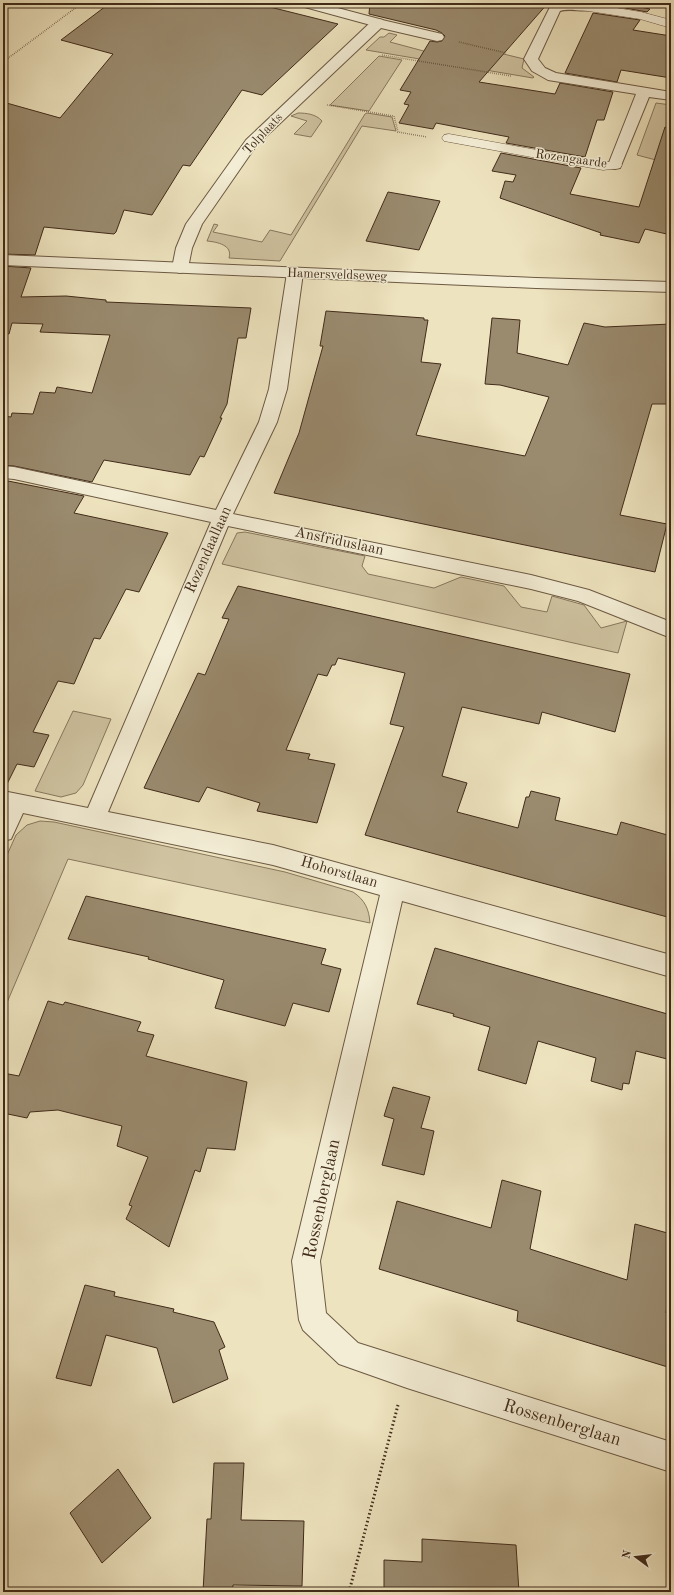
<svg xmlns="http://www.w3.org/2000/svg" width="674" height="1595" font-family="'Old Standard TT',serif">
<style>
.green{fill:#d0c4a2;stroke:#88785e}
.building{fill:#9a8b6f;stroke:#412b1a}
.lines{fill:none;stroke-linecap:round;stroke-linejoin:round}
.service-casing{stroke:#6c5943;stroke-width:1}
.pedestrian-casing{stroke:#6c5943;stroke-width:2}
.minor-casing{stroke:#6c5943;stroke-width:2}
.tertiary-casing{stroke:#6c5943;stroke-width:2}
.path-far1{stroke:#412b1a;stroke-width:1.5;stroke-dasharray:0.5 1.5;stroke-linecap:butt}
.path{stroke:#412b1a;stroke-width:3;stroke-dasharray:1.5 2.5;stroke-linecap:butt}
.service{fill:#f3edd5;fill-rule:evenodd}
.pedestrian{fill:#f3edd5;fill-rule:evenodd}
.minor{fill:#f3edd5;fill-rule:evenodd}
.tertiary{fill:#f3edd5;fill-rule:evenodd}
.labels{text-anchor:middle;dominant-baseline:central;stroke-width:3;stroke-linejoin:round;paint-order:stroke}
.far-street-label{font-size:13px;fill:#412b1a;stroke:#f3edd5}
.street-label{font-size:15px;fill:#412b1a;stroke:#f3edd5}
.near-street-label{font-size:18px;fill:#412b1a;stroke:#f3edd5}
</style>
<rect width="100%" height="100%" fill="#ede3be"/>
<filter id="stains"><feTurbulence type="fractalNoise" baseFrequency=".005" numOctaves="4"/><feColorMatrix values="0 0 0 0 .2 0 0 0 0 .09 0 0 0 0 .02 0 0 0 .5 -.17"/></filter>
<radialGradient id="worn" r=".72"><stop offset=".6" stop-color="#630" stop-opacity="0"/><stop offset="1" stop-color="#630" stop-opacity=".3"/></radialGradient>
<path class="green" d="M389 33 397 35 390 42 431 53 450 41 524 59 522 68 534 77 533 78 366 50 380 37H384Z
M379 56 402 60 369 111 330 105Z
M656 103 671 105V164L637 155Z
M298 113C306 113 316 114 322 121L311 137 294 134 307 121 291 116Z
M367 113 392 117 396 131 362 126 280 261 229 258C233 245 217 242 207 241L214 224 218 225 213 232 262 242 270 230 291 235 365 114Z
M245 532 365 556 362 566 368 574 434 588 461 577 504 586 521 607 547 612 552 596 584 605 601 628 627 621 618 653 222 564 237 533Z
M73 711 111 719 83 785 76 793 61 797 35 791Z
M40 821 54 822 285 872 353 892C365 900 369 909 370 923L68 859 3 1012V864L16 835 27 825Z"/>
<path class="building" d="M110 3H254L338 24 262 95 242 90 190 166 183 165 152 215 124 210 116 232 114 234 44 227 35 255 3 254V102L60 118 113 54 61 40Z
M370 3H548L479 82 555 94 560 83 613 92 604 120H597L585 157 506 143 509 137 472 130 436 123 433 129 399 123 409 105 404 104 411 92 400 90 430 41 437 42 442 41 445 36 442 33 436 30 369 14Z
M598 3H623L650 9 647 12Z
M593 13 640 20 633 30 671 36V78L621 70 617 82 565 73Z
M665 127 671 128V235L645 229 639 243 600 235 601 233 500 198 505 181 513 182 516 175 492 171 501 153 581 168 570 194 639 207Z
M388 192 440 201 419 250 366 241Z
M3 266 31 268 21 297 66 296 106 300V302L251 308 246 338H238L227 404 220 418H222L204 457 200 456 190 475 104 460 92 482 14 466 3 465V416L11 417 12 413 33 414 40 392 55 393 57 387 92 393 110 335 40 332 43 324 12 323 9 334 3 333Z
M326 311 424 318V320H428L421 362 441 364 416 435 525 456 549 397 500 385 485 384 492 318 520 320 517 353 568 365 584 323 605 327 671 324V404H652L620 515 667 524 655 572 274 493 299 433 323 346H320Z
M3 480 84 496 74 513 168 533 139 592 126 589 100 639 94 638 74 684 58 681 33 732 49 735 34 767 17 764 4 790Z
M238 586 630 674 615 732 542 712 539 724 462 707 442 776 467 783 457 812 518 828 526 797H529L531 791 560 798 555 820 617 835 621 822 671 836V918L365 835 404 727 390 724 405 673 338 658 335 665H332L327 676 318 674 286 750 310 754 308 759 335 764 317 823 257 811 260 803 207 787 199 802 144 788 198 673 205 675 229 619 222 618Z
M86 896 326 949 321 964 341 969 329 1012 293 1003 285 1026 215 1008 224 980 148 959 149 957 68 939Z
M435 948 671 1015V1060L636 1051 629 1084 623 1083 622 1090 591 1081 596 1058 538 1041 526 1084 478 1070 490 1027 453 1016 454 1014 417 1004Z
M48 1001 63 1005 65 1002 141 1022 137 1031 154 1035 146 1056 247 1082 235 1150 207 1148 200 1172 195 1170 169 1247 126 1219 132 1206 129 1205 148 1157 117 1146 122 1126 58 1110 30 1112 27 1118 3 1113V1073L19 1076Z
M393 1087 430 1097 421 1128 434 1131 424 1175 382 1165 394 1119 384 1116Z
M502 1180 541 1191 530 1249 577 1264 627 1280 635 1224 671 1234V1278L666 1313 671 1314V1368L517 1321 518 1311 379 1269 397 1201 491 1228Z
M85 1285 115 1292 114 1296 174 1309 173 1312 214 1322 225 1347 219 1350 228 1379 173 1403 157 1348 106 1335 91 1386 56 1378Z
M214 1463H244L241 1520 304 1521 302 1586 233 1585 232 1592H203L207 1519H211Z
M118 1469 151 1518 102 1563 70 1513Z
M422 1539 516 1545 519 1592H384V1560L422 1562Z"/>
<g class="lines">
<defs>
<path id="service" d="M586 3 641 12 671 20V28L640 19 582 10 580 7 582 4Z
M449 134 603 162H620L622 165 620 168 603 170 444 141 442 138 444 135Z"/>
<path id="pedestrian" d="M299 3H319L383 20 384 23 383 26 378 27 301 6Z"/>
<path id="minor" d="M560 3 590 4 592 7 590 10C581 12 570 8 560 11L538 59 545 68 556 73 671 92V100L649 97 620 168 615 169 610 168 608 165 636 94 548 80 532 71 524 59 549 9 550 6Z
M378 19 442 34 444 37 442 40 437 41 381 28 256 146 202 224 192 248 188 268 186 271 180 273 174 271 172 268 176 248 186 224 246 140 373 20Z
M295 268 301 270 303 273 287 389 277 422 233 514 531 575 589 590 671 622V638L578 601 531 589 228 526 108 812 273 845 671 955V977L402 901 320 1261 326 1313 358 1343 671 1442V1472L407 1388 339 1364 303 1330 299 1320 292 1261 380 895 273 865 23 813 11 839 3 841V791L88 808 211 522 14 479 3 478V466L14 467 216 510 259 422 269 389 287 273 289 270Z"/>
<path id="tertiary" d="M3 255 536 278 671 282V292L536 288 3 265Z"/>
</defs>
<use href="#service" class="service-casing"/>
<use href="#pedestrian" class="pedestrian-casing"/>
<use href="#minor" class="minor-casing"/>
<use href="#tertiary" class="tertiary-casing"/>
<path class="path-far1" d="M68 3 77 6
M459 42 506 53
M382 55 511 76
M3 62 82 3
M327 105 394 116 398 132 427 137"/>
<path class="path" d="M349 1592 398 1405"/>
<use href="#service" class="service"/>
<use href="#pedestrian" class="pedestrian"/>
<use href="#minor" class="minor"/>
<use href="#tertiary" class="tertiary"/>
</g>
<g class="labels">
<g class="far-street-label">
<text transform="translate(263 134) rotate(-47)">Tolplaats</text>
<text transform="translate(571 159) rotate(8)">Rozengaarde</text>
<text transform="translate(337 275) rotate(2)">Hamersveldseweg</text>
</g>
<g class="street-label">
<text transform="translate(339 542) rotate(12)">Ansfriduslaan</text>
<text transform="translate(209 550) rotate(-66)">Rozendaallaan</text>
<text transform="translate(339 873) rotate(16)">Hohorstlaan</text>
</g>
<g class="near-street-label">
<text transform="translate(322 1199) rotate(-78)">Rossenberglaan</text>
<text transform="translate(562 1423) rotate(17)">Rossenberglaan</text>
</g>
</g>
<rect width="674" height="1595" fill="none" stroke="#ede3be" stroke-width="16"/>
<rect x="4" y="4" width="666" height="1587" fill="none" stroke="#412b1a" stroke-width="2"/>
<rect x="8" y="8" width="658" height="1579" fill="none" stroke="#412b1a"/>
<g transform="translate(636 1557) rotate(285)" stroke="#f3edd5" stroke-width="3" paint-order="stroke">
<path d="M0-3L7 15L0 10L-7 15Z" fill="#412b1a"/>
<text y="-6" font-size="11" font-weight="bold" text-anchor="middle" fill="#412b1a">N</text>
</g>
<rect width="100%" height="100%" filter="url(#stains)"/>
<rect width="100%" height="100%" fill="url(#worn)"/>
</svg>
